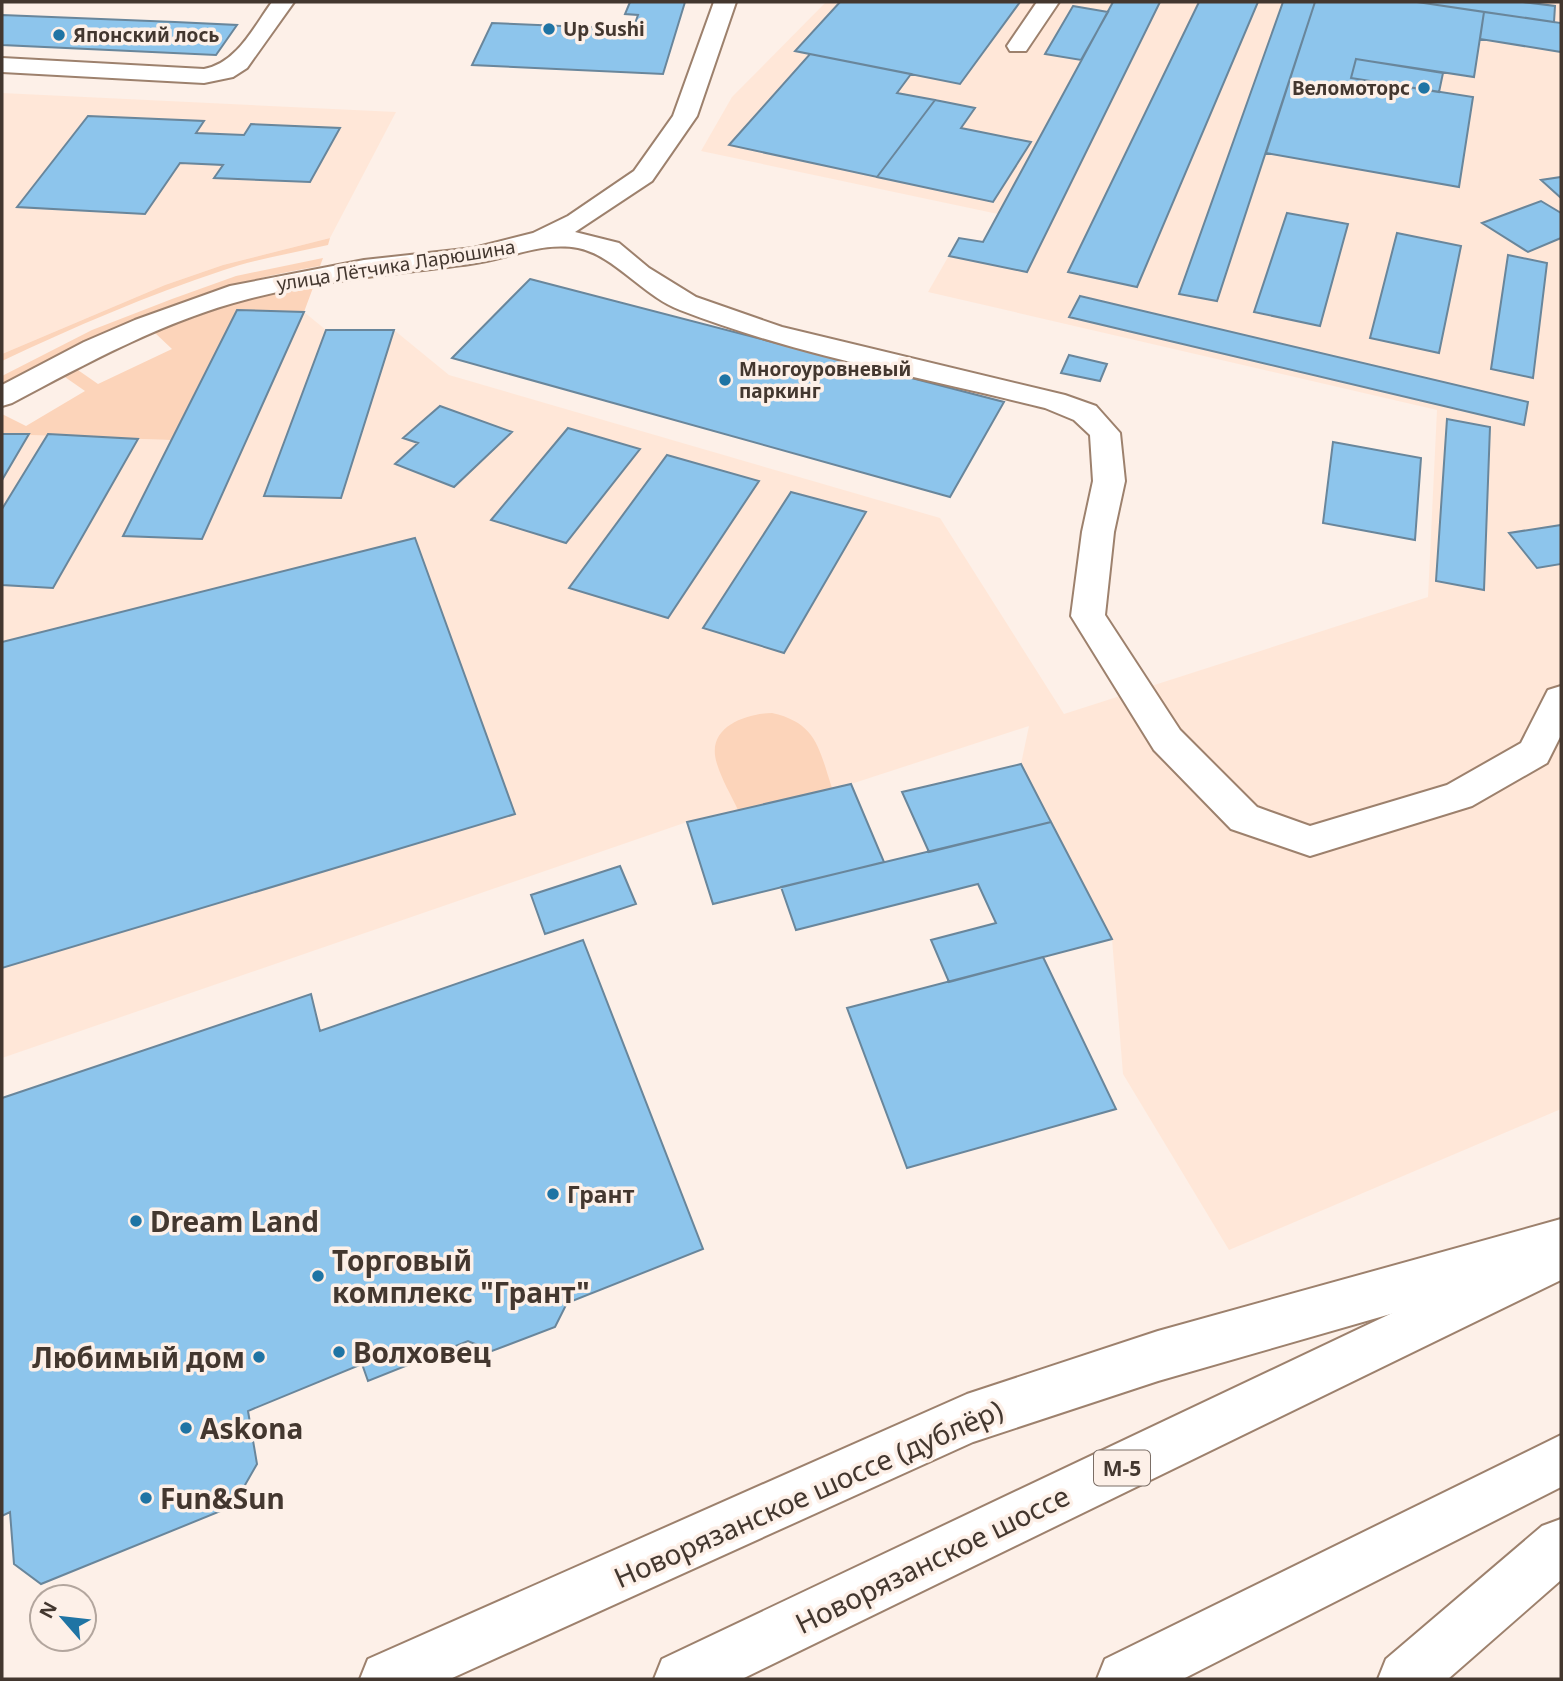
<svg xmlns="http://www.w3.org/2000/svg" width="1563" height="1681" font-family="'Noto Sans',sans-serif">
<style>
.built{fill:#ffe7d8}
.green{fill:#fcd4ba}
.building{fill:#8dc5ec;stroke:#69869b;stroke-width:2}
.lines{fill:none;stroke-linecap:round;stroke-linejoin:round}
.minor-casing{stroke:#9d816d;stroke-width:4}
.major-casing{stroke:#9d816d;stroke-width:4}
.highway-casing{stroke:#9d816d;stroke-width:4}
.minor{fill:#fff;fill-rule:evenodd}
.major{fill:#fff;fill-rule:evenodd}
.highway{fill:#fff;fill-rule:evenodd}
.poi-dot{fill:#1f74a4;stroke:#fdf0e8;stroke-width:2.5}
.labels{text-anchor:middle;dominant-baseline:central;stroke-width:7;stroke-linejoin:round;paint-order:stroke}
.far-poi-label{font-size:19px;font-weight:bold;fill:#43372f;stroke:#fdf0e8;text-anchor:start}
.far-street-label{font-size:19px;fill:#43372f;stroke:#fdf0e8}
.shield{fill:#fdf0e8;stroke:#7b6e66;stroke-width:2}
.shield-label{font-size:21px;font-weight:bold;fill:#43372f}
.poi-label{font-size:23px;font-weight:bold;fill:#43372f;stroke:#fdf0e8;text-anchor:start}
.near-poi-label{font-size:28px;font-weight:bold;fill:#43372f;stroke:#fdf0e8;text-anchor:start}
.near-street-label{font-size:28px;fill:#43372f;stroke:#fdf0e8}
</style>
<rect width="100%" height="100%" fill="#fdf0e8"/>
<path class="built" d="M826 2H1561V1109L1229 1250 1123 1074 1112 939 1021 764 1029 726 851 784 687 822 2 1058V434L171 440 237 310 304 312 326 330H394L449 375 940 518 1064 714 1428 597 1437 410 928 292 959 238 983 242 998 214 701 151 732 97Z
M2 93 396 112 330 238 223 265 165 285 2 354Z"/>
<path class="green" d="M330 238 328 245C293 253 257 259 224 270 148 295 74 327 2 361V354L165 285 223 265Z
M323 258 320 266C208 284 101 330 2 384V376L92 330 172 299 236 276Z
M314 285 304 312 237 310 171 440 2 434V414L26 426 85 391 62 375 75 368 98 384 172 349 154 332 234 303Z
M772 713C817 723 819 749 832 788L738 810C731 795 722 780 717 764 705 728 744 714 772 713Z"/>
<path class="building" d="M630 2H685L663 74 472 65 492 23 633 29 638 15 625 14Z
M840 2H1020L960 84 795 51Z
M1113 2H1160L1027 272 949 256 959 238 983 242Z
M1199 2H1258L1137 287 1068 272Z
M1283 2H1315L1217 301 1179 294Z
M1315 2H1417L1484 12 1474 77 1356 59 1351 78 1473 97 1459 187 1266 153Z
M1417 2H1523L1555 6 1554 22Z
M1073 6 1108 12 1081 60 1045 54Z
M1484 12 1561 23V52L1480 39Z
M2 15 175 22 237 25 216 55 2 45Z
M810 54 911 74 897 93 935 100 877 177 729 145Z
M1356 59 1443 73 1439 92 1351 78Z
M935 100 975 108 961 128 1031 142 993 202 877 177Z
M88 116 204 121 196 133 244 135 251 124 340 128 310 182 214 178 223 165 180 163 145 214 17 207Z
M1561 177V198L1541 180Z
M1541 201 1561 213V238L1528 252 1482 223Z
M1287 213 1348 224 1320 326 1254 312Z
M1397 233 1461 246 1439 353 1370 338Z
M1508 255 1547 263 1533 378 1491 369Z
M530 279 1004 402 950 497 452 358Z
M1080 296 1528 402 1524 425 1069 317Z
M237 310 304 312 202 539 123 536Z
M326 330H394L341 498 264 496Z
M1069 355 1107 364 1100 381 1061 373Z
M440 406 512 432 454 487 395 464 418 443 403 438Z
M1447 419 1490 427 1484 590 1436 581Z
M568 428 640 449 566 543 491 520Z
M2 434H29L2 480Z
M48 434 138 439 53 588 2 585V509Z
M1333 442 1421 458 1415 540 1323 523Z
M667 455 759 481 668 618 569 588Z
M791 492 866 512 784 653 703 628Z
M1561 525V564L1537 568 1509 533Z
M415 538 515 814 2 968V642Z
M1021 764 1051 822 929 852 902 792Z
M851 784 884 862 713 904 687 822Z
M1051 822 1112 939 949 982 931 940 996 923 978 884 796 930 781 887Z
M620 866 636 904 545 934 531 895Z
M583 940 703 1249 567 1303 555 1327 492 1351 468 1341 368 1381 362 1364 248 1411 257 1464 233 1506 41 1584 14 1564 10 1512 2 1516V1098L311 994 320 1031Z
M1043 957 1116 1109 907 1168 847 1008Z"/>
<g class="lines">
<defs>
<path id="minor" d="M272 2H294L247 68 233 77 204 83 2 72V58L204 69C237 63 253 28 272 2Z
M714 2H736L697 116 652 181 575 232 619 243 649 268 696 297 782 327 1065 395 1096 406 1120 433 1125 481 1114 532 1105 615 1180 730 1257 807 1310 826 1447 785 1521 743 1548 690 1561 686V735L1547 763 1472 806 1310 856 1231 829 1154 750 1071 616 1082 532 1093 481 1090 435 1074 420 1045 408C925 378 795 355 680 310 643 296 614 255 578 248 540 241 506 260 470 264 396 274 320 280 248 299 166 320 87 363 12 403L2 406V385L84 342 135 320 230 286 364 260 474 248 533 233 568 216 634 171 673 116Z
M1037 2H1059L1026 51H1010L1007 46Z"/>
<path id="major" d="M1561 1219V1265L1158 1381 973 1442 450 1679H360L368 1659 967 1394 1158 1331Z
M1561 1519V1580L1448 1679H1378L1386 1659 1542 1526Z"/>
<path id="highway" d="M1561 1233V1280L742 1679H654L662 1659Z
M1561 1435V1487L1183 1679H1097L1105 1659Z"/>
</defs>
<use href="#minor" class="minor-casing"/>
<use href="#major" class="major-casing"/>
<use href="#highway" class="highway-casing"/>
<use href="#minor" class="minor"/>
<use href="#major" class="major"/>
<use href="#highway" class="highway"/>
</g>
<g class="poi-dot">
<circle cx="549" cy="29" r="7"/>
<circle cx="59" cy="35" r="7"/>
<circle cx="1424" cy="88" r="7"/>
<circle cx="725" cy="380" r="7"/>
<circle cx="553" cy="1194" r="7"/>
<circle cx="136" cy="1221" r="7"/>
<circle cx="318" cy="1276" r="7"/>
<circle cx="339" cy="1352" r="7"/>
<circle cx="259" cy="1357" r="7"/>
<circle cx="186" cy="1428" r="7"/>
<circle cx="146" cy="1498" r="7"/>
</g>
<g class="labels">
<g class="far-poi-label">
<text x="563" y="29">Up Sushi</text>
<text x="73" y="35">Японский лось</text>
<text x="1410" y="88" text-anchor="end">Веломоторс</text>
<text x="739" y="369">Многоуровневый<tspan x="739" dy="22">паркинг</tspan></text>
</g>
<g class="far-street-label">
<text transform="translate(396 265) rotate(-9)">улица Лётчика Ларюшина</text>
</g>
<rect class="shield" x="1094" y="1450.5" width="56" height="35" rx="5"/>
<g class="shield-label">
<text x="1122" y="1468">М-5</text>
</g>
<g class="poi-label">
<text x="567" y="1194">Грант</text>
</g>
<g class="near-poi-label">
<text x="150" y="1221">Dream Land</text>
<text x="332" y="1260">Торговый<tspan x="332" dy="32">комплекс "Грант"</tspan></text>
<text x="353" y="1352">Волховец</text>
<text x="245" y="1357" text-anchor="end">Любимый дом</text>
<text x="200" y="1428">Askona</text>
<text x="160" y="1498">Fun&amp;Sun</text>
</g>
<g class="near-street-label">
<text transform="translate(808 1493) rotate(-24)">Новорязанское шоссе (дублёр)</text>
<text transform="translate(932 1559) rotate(-26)">Новорязанское шоссе</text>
</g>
</g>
<rect width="1563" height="1681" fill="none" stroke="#43372f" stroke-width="7"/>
<g transform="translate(63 1618) rotate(298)"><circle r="33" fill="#fdf0e8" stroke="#b3a69e" stroke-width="2"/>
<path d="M0-5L12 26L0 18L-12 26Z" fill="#1f74a4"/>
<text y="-10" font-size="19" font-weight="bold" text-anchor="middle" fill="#43372f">N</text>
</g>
</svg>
